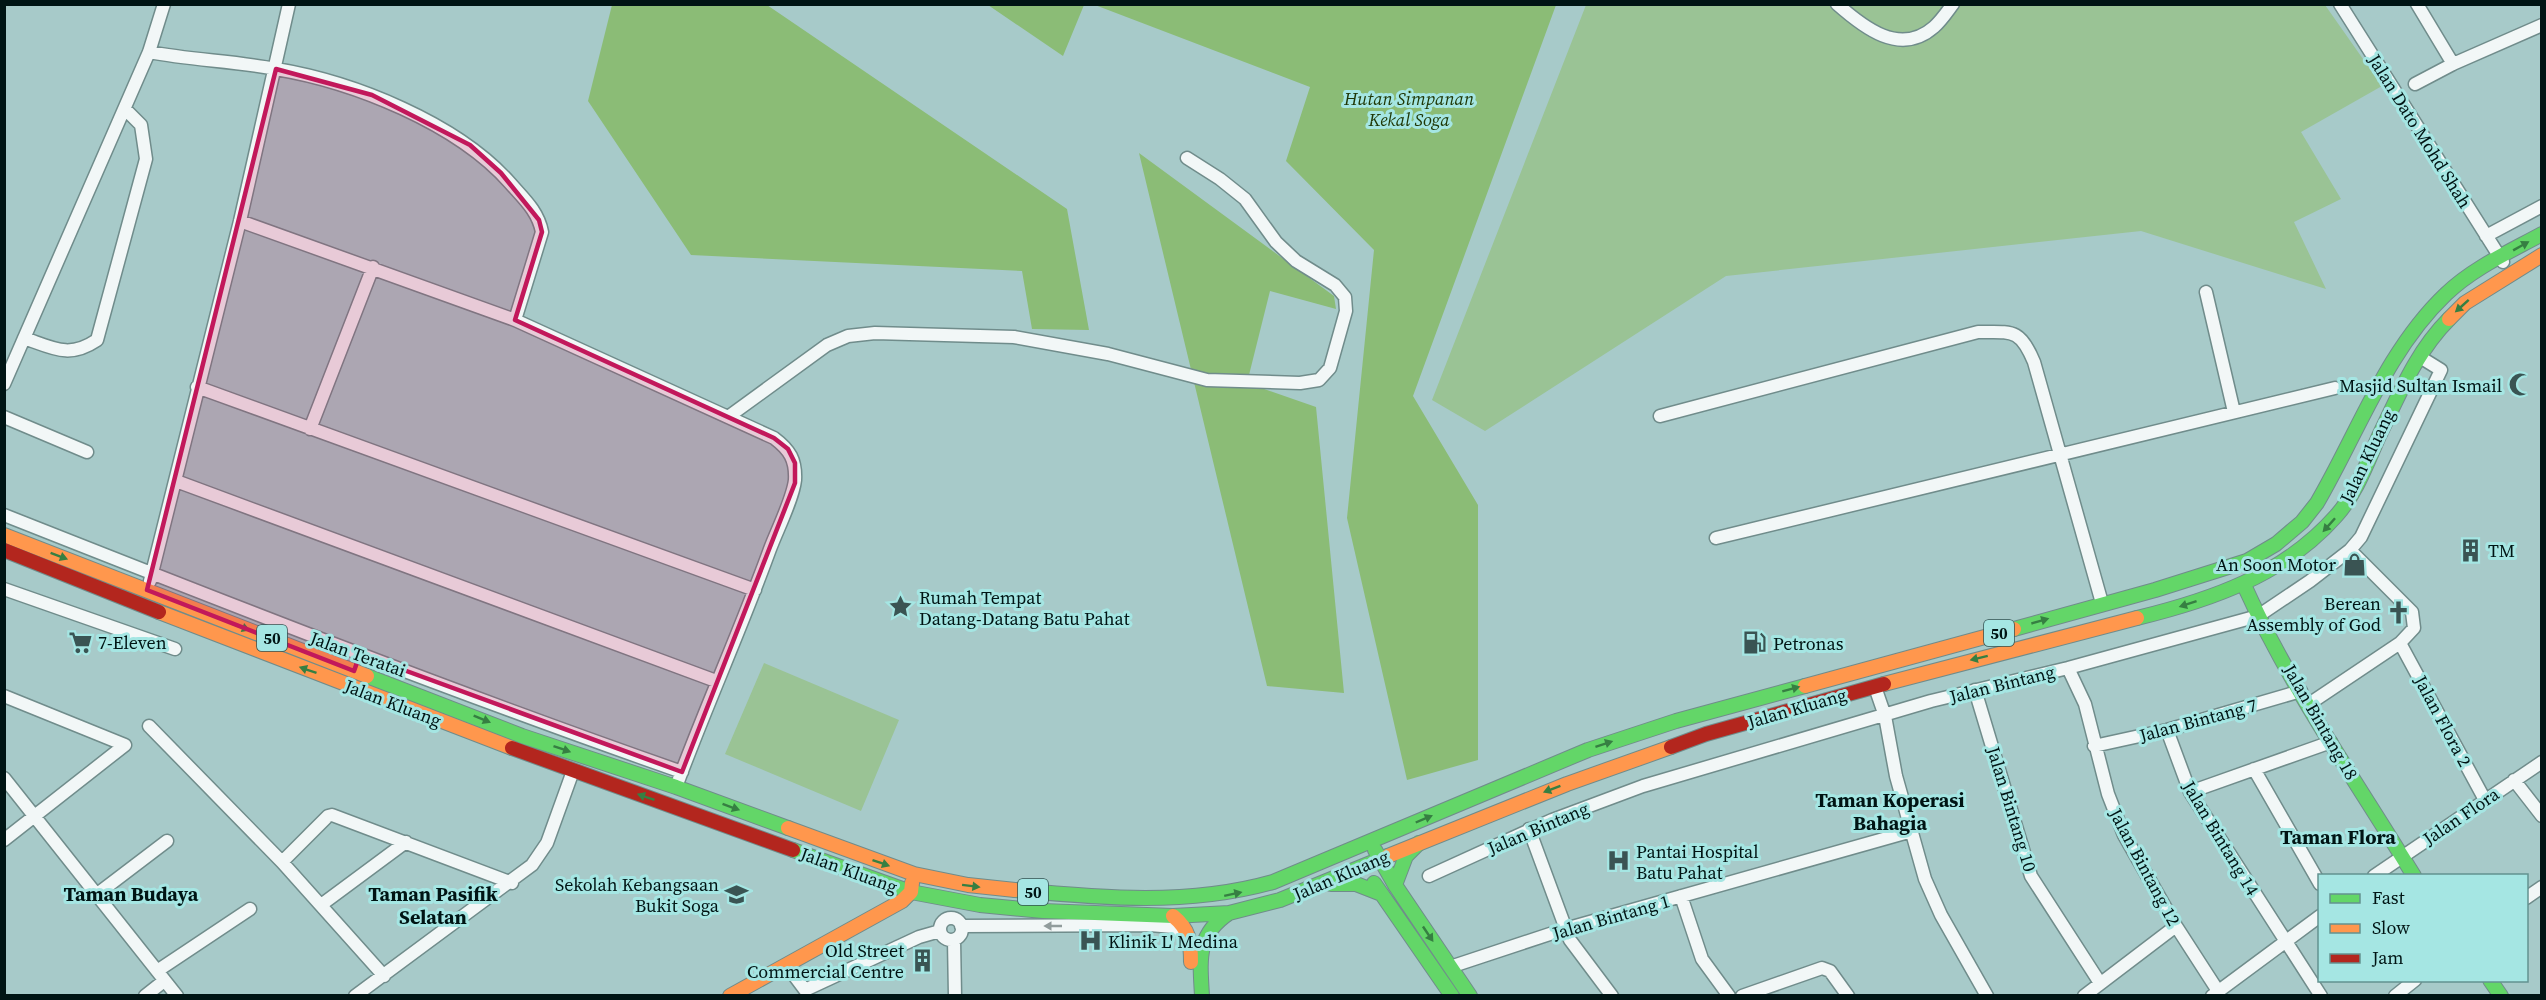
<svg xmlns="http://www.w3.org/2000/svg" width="2546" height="1000" font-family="'Source Serif 4',serif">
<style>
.green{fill:#9ac395}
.forest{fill:#8bbc76}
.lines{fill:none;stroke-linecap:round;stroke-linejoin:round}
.street-casing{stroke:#708c8b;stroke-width:15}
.fast-casing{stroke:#708c8b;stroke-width:16}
.slow-casing{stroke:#708c8b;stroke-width:16}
.jam-casing{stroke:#708c8b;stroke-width:16}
.street{stroke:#f2f7f7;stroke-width:12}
.fast{stroke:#63d668;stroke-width:14}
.slow{stroke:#ff974d;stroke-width:14}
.jam{stroke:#b3261e;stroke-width:14}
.oneway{fill:#367f42}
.oneway2{fill:#919c9c}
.marked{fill:#c2185b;fill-opacity:0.2;stroke:#c2185b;stroke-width:4.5;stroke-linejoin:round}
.labels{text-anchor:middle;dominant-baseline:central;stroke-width:6;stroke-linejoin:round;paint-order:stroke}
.shield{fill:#a5e6e3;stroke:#325352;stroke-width:1.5}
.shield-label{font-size:16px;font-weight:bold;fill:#001414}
.park-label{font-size:18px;font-style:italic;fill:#1e3604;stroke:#a5e6e3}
.street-label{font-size:18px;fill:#001414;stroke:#a5e6e3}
.poi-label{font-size:18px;fill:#001414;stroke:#a5e6e3;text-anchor:start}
.neighbourhood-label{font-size:20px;font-weight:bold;fill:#001414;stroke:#a5e6e3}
</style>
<rect width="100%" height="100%" fill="#a7cac9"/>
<path class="green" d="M1586 5H2325L2382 86 2301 132 2341 199 2294 222 2326 289 2141 231 1726 276 1485 431 1432 400Z
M764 663 899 720 861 811 725 754Z"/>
<path class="forest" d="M612 5H767L1067 209 1089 330 1032 329 1022 271 691 255 588 101Z
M988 5H1084L1063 56Z
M1095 5H1556L1413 396 1478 505V760L1407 780 1347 518 1374 250 1286 161 1310 87Z
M1139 153 1334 296 1336 309 1270 291 1247 383 1316 407 1344 693 1267 686Z"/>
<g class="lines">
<defs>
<path id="street" d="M1837 4C1863 27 1900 57 1934 27 1941 21 1947 12 1953 4
M2340 4 2503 262
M2417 4 2453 64
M149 52C191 60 234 61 276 69 354 82 457 123 510 183 524 199 538 211 542 232L515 320
M2415 84 2453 64 2542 25
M240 221 515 320 774 438C790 450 796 460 795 480 793 499 777 530 770 549 741 629 706 706 676 787
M2486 236 2542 206
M2206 292 2234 412
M24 338C53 348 69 359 97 340L146 159 141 125 125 109
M4 384 149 52 164 4
M197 387 755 590
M1660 416 1978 332C2012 332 2020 328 2034 362L2102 603
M4 417 87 452
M728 417 827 345 848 336 875 333 1014 337 1108 354 1207 380 1300 383 1319 380 1330 368 1346 311 1345 297 1335 285 1296 261 1276 242 1245 199 1220 179 1187 158
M310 429 373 267
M176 481 716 681
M4 515C229 604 453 692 682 772
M1716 538 2335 388
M150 581 240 221 289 4
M4 589 175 649
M2400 643 2485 800
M2068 668 2085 704 2108 794 2124 835 2176 926 2218 991
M1875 687 1885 716 1896 776 1925 879 1941 915 1987 996
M1975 690 2031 876 2100 983
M4 696 125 745 4 840
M2309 704 2400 643 2414 628 2412 612 2350 550
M149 726 282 862 384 976
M2167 730 2190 792 2321 996
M2094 746 2167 730 2301 691
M2254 769 2320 884
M4 778 177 996
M2514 780 2542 816
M2190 792 2331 742
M1529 829 1570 940 1612 996
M282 862 328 816 332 815 512 883
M1429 876 1552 820 1643 786 1931 701 2068 668 2258 616 2310 581 2350 550 2361 537 2441 370 2420 357
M2374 876 2542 762
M96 895 167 841
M1681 896 1702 959 1729 996
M2526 898 2542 887
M321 905 406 842
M940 929a11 11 0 1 1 22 0a11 11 0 1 1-22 0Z
M961 926 1150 925 1173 927 1188 937
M954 940 955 996
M787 966 805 990 919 937 940 931
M1450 967 1565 929 1912 831
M157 971 250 909
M145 996 164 981
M355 996 532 865 547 843 573 771
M1742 996 1822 968 1830 971 1848 996
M2084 996 2176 926
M2212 996 2320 916
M2395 996 2415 980"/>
<path id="fast" d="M2244 585C2290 687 2356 781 2414 876
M2137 618C2211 600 2284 575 2336 516 2356 494 2367 463 2379 436 2399 395 2416 352 2449 319
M2014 629 2155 590 2247 561 2276 544 2302 522 2317 503C2358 433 2386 351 2446 294 2473 268 2509 252 2542 234
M367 676 522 736 676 787 788 828
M793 850 911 892 980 905 1043 911 1173 916 1229 913 1280 900 1388 856
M1375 850 1395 885 1470 996
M1374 883 1452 996
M1331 884H1356L1379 893
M1395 885 1406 856 1419 843
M1015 890C1102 898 1188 906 1273 882L1588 750 1676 721 1805 686
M2490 980 2501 996
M1202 996C1200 960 1196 935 1229 913"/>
<path id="slow" d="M2449 319 2465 303 2542 255
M4 535 367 676
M159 612 512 748
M1884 684 2137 618
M1805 686 2014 629
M788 828 914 874 968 885 1015 890
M1388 856 1567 784 1671 747
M1173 916C1189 929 1191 942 1191 962
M730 996 902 901 911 892 912 883"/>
<path id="jam" d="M4 550 159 612
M1671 747 1706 734 1884 684
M512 748 793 850"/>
</defs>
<use href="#street" class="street-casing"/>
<use href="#fast" class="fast-casing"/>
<use href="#slow" class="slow-casing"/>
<use href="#jam" class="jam-casing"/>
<use href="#street" class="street"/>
<use href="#fast" class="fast"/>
<use href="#slow" class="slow"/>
<use href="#jam" class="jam"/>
</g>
<defs><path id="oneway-solid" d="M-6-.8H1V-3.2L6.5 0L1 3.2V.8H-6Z" transform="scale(1.5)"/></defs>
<g class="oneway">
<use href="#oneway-solid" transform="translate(2521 246) rotate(-29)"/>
<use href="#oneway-solid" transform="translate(2462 306) rotate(138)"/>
<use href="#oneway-solid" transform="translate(2329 525) rotate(132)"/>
<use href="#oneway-solid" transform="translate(59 556) rotate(21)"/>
<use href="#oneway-solid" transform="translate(2188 604) rotate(162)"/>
<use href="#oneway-solid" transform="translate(2040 621) rotate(-16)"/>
<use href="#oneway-solid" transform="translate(241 627) rotate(21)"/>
<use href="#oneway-solid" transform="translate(1979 658) rotate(166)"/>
<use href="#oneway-solid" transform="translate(308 670) rotate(-161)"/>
<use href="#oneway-solid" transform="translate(1791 689) rotate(-15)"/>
<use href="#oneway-solid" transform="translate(482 719) rotate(22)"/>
<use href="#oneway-solid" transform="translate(1604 744) rotate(-18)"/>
<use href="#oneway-solid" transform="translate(562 749) rotate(19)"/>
<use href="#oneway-solid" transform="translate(1552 789) rotate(159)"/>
<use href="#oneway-solid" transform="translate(646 797) rotate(-161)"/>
<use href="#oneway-solid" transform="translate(731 807) rotate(20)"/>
<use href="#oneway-solid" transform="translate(1424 819) rotate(-23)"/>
<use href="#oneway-solid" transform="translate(881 863) rotate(19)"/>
<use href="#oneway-solid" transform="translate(971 886) rotate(7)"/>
<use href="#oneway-solid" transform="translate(1233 894) rotate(-12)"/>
<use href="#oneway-solid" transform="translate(1428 934) rotate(56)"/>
</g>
<use class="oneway2" href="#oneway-solid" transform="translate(1053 926) rotate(180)"/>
<path class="marked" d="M276 69 372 95 470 145 501 173 539 220 542 232 515 320 774 438 788 449 795 463V483L682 772 360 654 354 671 147 590Z"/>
<defs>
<symbol id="mosque-bare" viewBox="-9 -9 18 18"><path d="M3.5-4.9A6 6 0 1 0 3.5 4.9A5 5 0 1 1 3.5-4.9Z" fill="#3a5453" stroke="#a5e6e3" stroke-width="2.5" paint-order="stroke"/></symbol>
<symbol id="building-bare" viewBox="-9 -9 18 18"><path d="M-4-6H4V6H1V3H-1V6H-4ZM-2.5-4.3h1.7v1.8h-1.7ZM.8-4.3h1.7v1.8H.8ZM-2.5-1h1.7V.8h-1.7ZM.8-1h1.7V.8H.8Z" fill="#3a5453" stroke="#a5e6e3" stroke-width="2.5" paint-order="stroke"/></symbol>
<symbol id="shop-bare" viewBox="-9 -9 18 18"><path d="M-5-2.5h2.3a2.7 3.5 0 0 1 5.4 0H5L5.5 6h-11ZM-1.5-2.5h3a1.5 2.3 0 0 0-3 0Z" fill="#3a5453" stroke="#a5e6e3" stroke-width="2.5" paint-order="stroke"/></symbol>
<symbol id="sight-bare" viewBox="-9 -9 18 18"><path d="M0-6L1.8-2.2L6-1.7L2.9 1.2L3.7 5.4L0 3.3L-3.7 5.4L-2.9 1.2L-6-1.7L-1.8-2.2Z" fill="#3a5453" stroke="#a5e6e3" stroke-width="2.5" paint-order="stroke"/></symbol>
<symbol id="church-bare" viewBox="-9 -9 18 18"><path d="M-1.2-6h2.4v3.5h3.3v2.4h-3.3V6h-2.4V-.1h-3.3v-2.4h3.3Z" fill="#3a5453" stroke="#a5e6e3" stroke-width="2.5" paint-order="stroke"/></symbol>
<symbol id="supermarket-bare" viewBox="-9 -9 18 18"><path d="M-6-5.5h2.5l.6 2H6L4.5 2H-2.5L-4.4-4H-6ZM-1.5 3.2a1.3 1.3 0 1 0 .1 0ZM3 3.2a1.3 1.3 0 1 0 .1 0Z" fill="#3a5453" stroke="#a5e6e3" stroke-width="2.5" paint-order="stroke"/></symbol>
<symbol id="fuel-bare" viewBox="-9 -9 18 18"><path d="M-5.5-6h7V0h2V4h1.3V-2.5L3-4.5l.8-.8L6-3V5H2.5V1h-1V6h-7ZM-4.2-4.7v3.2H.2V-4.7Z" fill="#3a5453" stroke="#a5e6e3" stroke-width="2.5" paint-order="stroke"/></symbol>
<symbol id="hospital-bare" viewBox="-9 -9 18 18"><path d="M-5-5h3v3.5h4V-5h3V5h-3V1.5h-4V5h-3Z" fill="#3a5453" stroke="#a5e6e3" stroke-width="2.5" paint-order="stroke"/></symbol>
<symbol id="school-bare" viewBox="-9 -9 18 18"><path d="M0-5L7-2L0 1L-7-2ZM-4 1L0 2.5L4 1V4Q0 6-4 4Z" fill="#3a5453" stroke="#a5e6e3" stroke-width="2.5" paint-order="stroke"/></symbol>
</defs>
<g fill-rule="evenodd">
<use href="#mosque-bare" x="2504" y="368" width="33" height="33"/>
<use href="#building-bare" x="2454" y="534" width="33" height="33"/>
<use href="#shop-bare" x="2338" y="548" width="33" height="33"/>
<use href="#sight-bare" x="884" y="590" width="33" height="33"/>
<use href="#church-bare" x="2382" y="596" width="33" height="33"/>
<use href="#supermarket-bare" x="64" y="626" width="33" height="33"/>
<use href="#fuel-bare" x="1738" y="626" width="33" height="33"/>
<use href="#hospital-bare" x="1602" y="844" width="33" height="33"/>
<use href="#school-bare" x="720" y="878" width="33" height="33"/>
<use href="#hospital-bare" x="1074" y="924" width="33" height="33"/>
<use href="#building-bare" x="906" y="944" width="33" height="33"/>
</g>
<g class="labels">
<g class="shield">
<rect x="1984" y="620" width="30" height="26" rx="4.5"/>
<rect x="257" y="625" width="30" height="26" rx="4.5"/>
<rect x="1018" y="879" width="30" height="26" rx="4.5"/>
</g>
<g class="shield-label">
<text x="1999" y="633">50</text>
<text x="272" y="638">50</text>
<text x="1033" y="892">50</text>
</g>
<g class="park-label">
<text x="1409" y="98">Hutan Simpanan<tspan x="1409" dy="21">Kekal Soga</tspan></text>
</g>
<g class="street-label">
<text transform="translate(2420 131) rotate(58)">Jalan Dato Mohd Shah</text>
<text transform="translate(2367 456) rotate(-64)">Jalan Kluang</text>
<text transform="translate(358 654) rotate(20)">Jalan Teratai</text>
<text transform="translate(2002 684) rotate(-14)">Jalan Bintang</text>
<text transform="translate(393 703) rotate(21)">Jalan Kluang</text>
<text transform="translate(1797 708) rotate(-16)">Jalan Kluang</text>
<text transform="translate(2198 720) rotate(-15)">Jalan Bintang 7</text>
<text transform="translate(2443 721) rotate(62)">Jalan Flora 2</text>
<text transform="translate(2321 722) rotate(60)">Jalan Bintang 18</text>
<text transform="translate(2012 809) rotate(73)">Jalan Bintang 10</text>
<text transform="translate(2461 816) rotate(-34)">Jalan Flora</text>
<text transform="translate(1538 828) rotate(-23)">Jalan Bintang</text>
<text transform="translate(2221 838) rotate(59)">Jalan Bintang 14</text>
<text transform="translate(2145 867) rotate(62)">Jalan Bintang 12</text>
<text transform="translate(849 870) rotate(20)">Jalan Kluang</text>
<text transform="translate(1341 875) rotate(-23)">Jalan Kluang</text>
<text transform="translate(1611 917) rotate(-16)">Jalan Bintang 1</text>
</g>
<g class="poi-label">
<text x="2502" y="385" text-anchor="end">Masjid Sultan Ismail</text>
<text x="2488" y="550">TM</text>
<text x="2336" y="564" text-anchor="end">An Soon Motor</text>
<text x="919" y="597">Rumah Tempat<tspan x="919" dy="21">Datang-Datang Batu Pahat</tspan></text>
<text x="2381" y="603" text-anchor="end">Berean<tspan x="2381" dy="21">Assembly of God</tspan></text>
<text x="98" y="642">7-Eleven</text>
<text x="1773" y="643">Petronas</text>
<text x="1636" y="851">Pantai Hospital<tspan x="1636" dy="21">Batu Pahat</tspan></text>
<text x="719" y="884" text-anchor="end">Sekolah Kebangsaan<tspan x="719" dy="21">Bukit Soga</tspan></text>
<text x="1108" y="941">Klinik L' Medina</text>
<text x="904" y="950" text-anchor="end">Old Street<tspan x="904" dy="21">Commercial Centre</tspan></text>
</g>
<g class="neighbourhood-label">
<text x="1890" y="800">Taman Koperasi<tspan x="1890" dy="23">Bahagia</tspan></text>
<text x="2338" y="837">Taman Flora</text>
<text x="131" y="894">Taman Budaya</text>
<text x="433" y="894">Taman Pasifik<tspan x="433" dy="23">Selatan</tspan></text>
</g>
</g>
<rect width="2546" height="1000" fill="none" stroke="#001414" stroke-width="12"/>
<rect x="2318" y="874" width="210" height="108" fill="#a5e6e3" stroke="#639290" stroke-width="1.5"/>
<rect x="2330" y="894" width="30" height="9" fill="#63d668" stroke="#639290" stroke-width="1.5"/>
<text x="2372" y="904" font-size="18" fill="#001414">Fast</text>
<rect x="2330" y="924" width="30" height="9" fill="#ff974d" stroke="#639290" stroke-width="1.5"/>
<text x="2372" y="934" font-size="18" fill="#001414">Slow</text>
<rect x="2330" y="954" width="30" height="9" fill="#b3261e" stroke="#639290" stroke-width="1.5"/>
<text x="2372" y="964" font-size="18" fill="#001414">Jam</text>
</svg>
